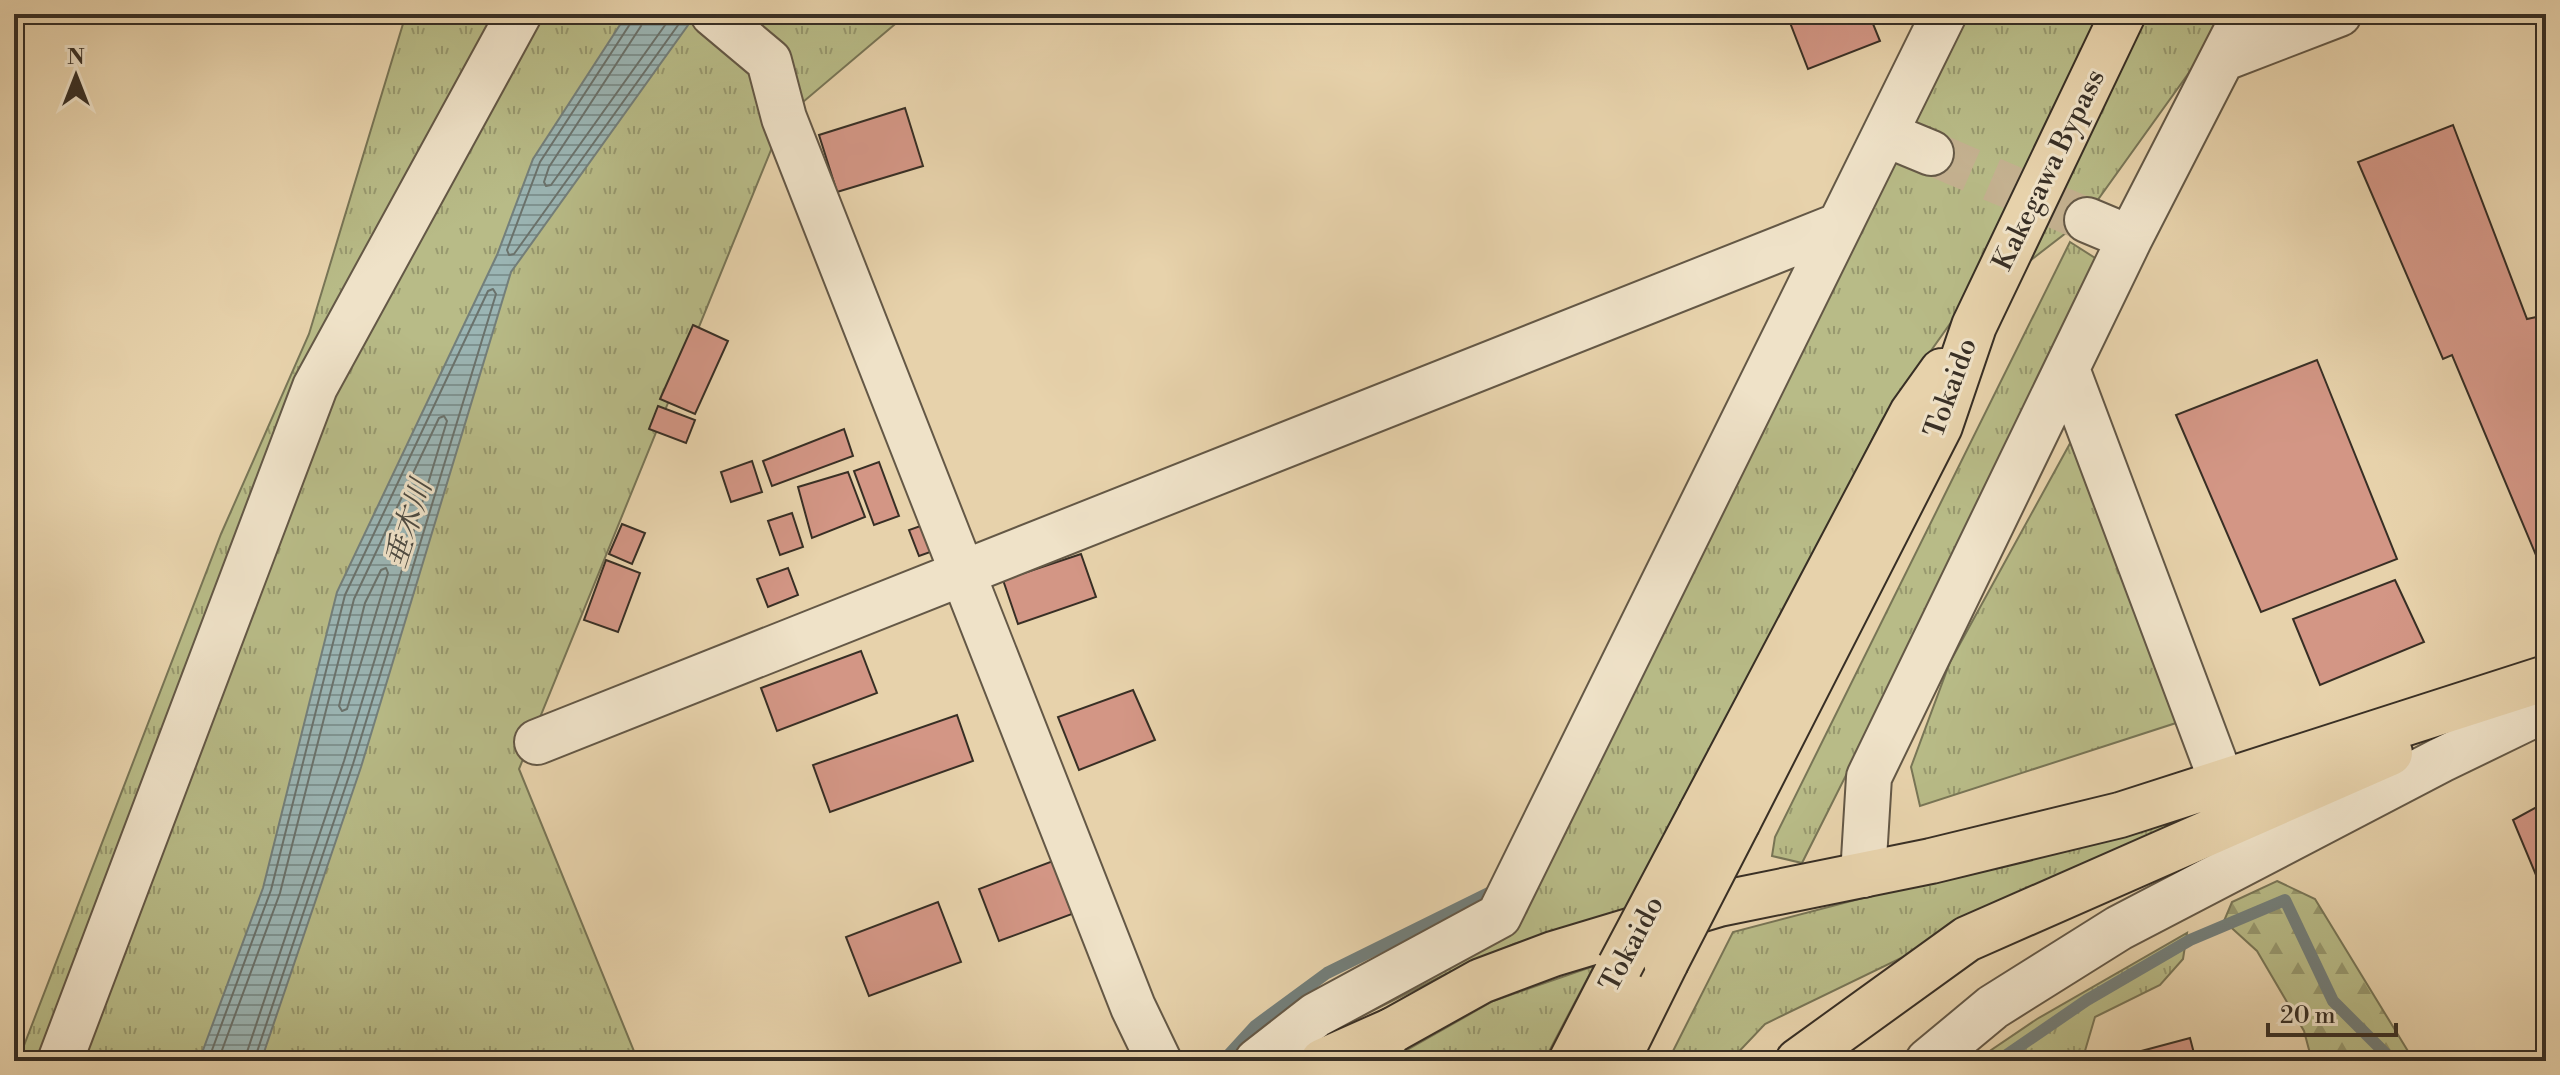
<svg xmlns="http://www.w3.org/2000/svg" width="2560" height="1075" font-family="'Libre Bodoni','Noto Serif JP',serif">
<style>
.grass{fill:url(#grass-tufts);stroke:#787556;stroke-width:2}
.forest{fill:url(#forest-firs);stroke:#787556;stroke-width:2}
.water{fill:url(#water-rules);stroke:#737f7b;stroke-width:2}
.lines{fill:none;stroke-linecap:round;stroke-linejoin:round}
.shore{stroke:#6a726c;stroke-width:2}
.stream{stroke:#737f7b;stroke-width:12}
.building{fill:#d39685;stroke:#382f25;stroke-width:2}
.minor-tunnel{stroke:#c4b190;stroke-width:44;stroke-dasharray:44 22;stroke-linecap:butt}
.minor-casing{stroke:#645846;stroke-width:48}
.major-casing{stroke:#382f25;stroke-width:48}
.highway-casing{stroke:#382f25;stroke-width:48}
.minor{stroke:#efe2c8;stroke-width:44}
.major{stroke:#e7d2ab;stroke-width:44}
.highway{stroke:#e7d2ab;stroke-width:44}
.highway-bridge-casing{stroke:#382f25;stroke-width:48;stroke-linecap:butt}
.highway-bridge{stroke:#e7d2ab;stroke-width:44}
.labels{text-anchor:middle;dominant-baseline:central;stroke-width:6;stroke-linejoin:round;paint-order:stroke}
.street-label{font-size:28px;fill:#382f25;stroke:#efe2c8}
.water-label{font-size:30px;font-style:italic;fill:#4c4a42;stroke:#efe2c8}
</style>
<defs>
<pattern id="grass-tufts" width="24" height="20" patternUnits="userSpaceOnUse" patternTransform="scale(2)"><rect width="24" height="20" fill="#b8bb87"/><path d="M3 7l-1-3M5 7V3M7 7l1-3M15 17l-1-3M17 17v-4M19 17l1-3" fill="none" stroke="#97986e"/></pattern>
<pattern id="forest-firs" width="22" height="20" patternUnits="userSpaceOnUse" patternTransform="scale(2)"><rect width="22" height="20" fill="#b8bb87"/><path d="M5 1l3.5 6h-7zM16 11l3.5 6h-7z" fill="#97986e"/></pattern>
<pattern id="water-rules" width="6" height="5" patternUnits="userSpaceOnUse" patternTransform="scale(2)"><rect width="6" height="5" fill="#9bb5b4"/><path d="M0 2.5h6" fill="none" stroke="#7f9492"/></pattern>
</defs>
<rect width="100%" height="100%" fill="#e7d2ab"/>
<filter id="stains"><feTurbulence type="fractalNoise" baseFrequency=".0025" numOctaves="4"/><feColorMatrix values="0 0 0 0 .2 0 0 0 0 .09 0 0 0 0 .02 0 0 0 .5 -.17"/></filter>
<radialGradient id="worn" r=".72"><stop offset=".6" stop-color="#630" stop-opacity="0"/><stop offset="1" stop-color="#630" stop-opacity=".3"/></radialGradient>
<path class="grass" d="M406 14H907L784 118 519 769 638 1061H18L221 534 309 334Z
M1961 14H2222L2211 42 2084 219 1952 321 1882 420 1809 564 1625 911 1514 944 1442 976 1304 1045 1510 927Z
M2070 242 2103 263 1802 863 1772 856 1775 837Z
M2073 438 2179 722 1920 806 1911 767 1950 662Z
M2215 806 1765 1024 1730 1061H1668L1733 932Z
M2187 933 2183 959 2160 985 2095 1017 2082 1061H1975L2037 1019Z
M1594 966 1544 1061H1395L1407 1050 1493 1001Z"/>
<path class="forest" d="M2277 881 2315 899 2414 1061H2312L2304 1031 2257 951 2224 921 2232 902Z"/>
<path class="water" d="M627 14H696L511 272 361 767 261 1061H199L263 888 337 592 497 255 533 159Z"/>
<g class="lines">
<path class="shore" d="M633 14 632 21 540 162 507 250 509 255 514 254 686 14
M644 14 641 26 549 167 544 182 546 186 551 185 673 14
M386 568 388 573 347 709 342 711 339 706 365 603 381 570Z
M208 1061 271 890 345 595 488 291 493 289 496 294 353 764 254 1061
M218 1061 280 893 354 599 439 418 444 416 447 421 344 761 244 1061"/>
<path class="stream" d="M1223 1061 1255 1026 1327 973 1495 890
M1998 1061 2087 1000 2190 940 2285 900 2333 1001 2393 1061"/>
</g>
<path class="building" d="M1803 14H1869L1880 41 1808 69 1789 20Z
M905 108 923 166 837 192 819 135Z
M2453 125 2527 319 2546 315V579L2452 355 2443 359 2358 162Z
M693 325 728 341 695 414 660 399Z
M2317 360 2397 559 2261 612 2176 415Z
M658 406 695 420 686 443 649 429Z
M844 429 853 456 772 486 763 461Z
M752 461 762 492 731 502 721 472Z
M879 462 899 516 874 525 854 471Z
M848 472 865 517 812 538 798 487Z
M792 513 803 547 780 555 768 521Z
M622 524 645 533 632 564 609 554Z
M926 524 936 550 919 556 909 530Z
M1081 554 1096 597 1018 624 1003 580Z
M606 560 640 573 618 632 584 620Z
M788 568 798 595 768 607 757 579Z
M2395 580 2424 642 2320 685 2293 619Z
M861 651 877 693 777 731 761 688Z
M1133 690 1155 740 1079 770 1058 717Z
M957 715 973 761 830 812 813 765Z
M2546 802V899L2513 820Z
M1053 861 1072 914 999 941 979 889Z
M938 902 961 962 869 996 846 937Z
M2190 1038 2196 1061H2132L2130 1054Z"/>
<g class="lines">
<path class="minor-tunnel" d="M1931 153 2087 220"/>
<defs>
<path id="minor" d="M713 14 769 61 784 118 1133 1007 1159 1061
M2222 59 2339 14
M1885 134 1931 153
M2087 220 2130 238
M2067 369 2222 782
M537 742 1840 225
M1863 875 1869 777 2130 238 2245 14
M60 1061 315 387 519 14
M1257 1061 1316 1015 1499 916 1944 14
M1928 1061 1993 1007 2119 928 2441 760 2546 709"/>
<path id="major" d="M1323 1061 1393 1030"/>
<path id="highway" d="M1701 813 1912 413 1942 371
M1738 822 1940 426 1974 326 2123 14
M1359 1061 1393 1030 1481 981 1553 954 1719 904 1931 861 2120 815 2546 678
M1571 1061 1620 966
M1617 1061 1666 962
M1798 1061 1967 939 2390 753"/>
</defs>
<use href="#minor" class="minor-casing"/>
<use href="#major" class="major-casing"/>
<use href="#highway" class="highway-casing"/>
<use href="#minor" class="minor"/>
<use href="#major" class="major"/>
<use href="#highway" class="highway"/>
<defs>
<path id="highway-bridge" d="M1666 962 1738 822
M1620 966 1701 813"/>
</defs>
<use href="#highway-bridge" class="highway-bridge-casing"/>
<use href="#highway-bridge" class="highway-bridge"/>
</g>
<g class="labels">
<g class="street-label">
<text transform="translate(2049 170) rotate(-64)">Kakegawa Bypass</text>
<text transform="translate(1951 388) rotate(-70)">Tokaido</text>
<text transform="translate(1632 944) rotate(-62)">Tokaido</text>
</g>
<g class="water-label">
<text transform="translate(409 524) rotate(-72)">垂木川</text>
</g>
</g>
<rect width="2560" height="1075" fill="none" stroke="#e7d2ab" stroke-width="48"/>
<rect x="16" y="16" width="2528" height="1043" fill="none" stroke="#382f25" stroke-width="4"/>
<rect x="24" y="24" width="2512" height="1027" fill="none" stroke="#382f25" stroke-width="2"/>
<g transform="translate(76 76)" stroke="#efe2c8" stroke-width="6" paint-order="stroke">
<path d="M0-6L14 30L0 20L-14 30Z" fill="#382f25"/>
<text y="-12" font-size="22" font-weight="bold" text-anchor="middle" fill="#382f25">N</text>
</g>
<path d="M2268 1023v12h128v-12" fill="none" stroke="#382f25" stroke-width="4"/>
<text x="2280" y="1023" font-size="24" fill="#382f25" stroke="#efe2c8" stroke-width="6" paint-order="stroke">20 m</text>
<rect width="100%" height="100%" filter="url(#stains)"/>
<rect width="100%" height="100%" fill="url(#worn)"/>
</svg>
